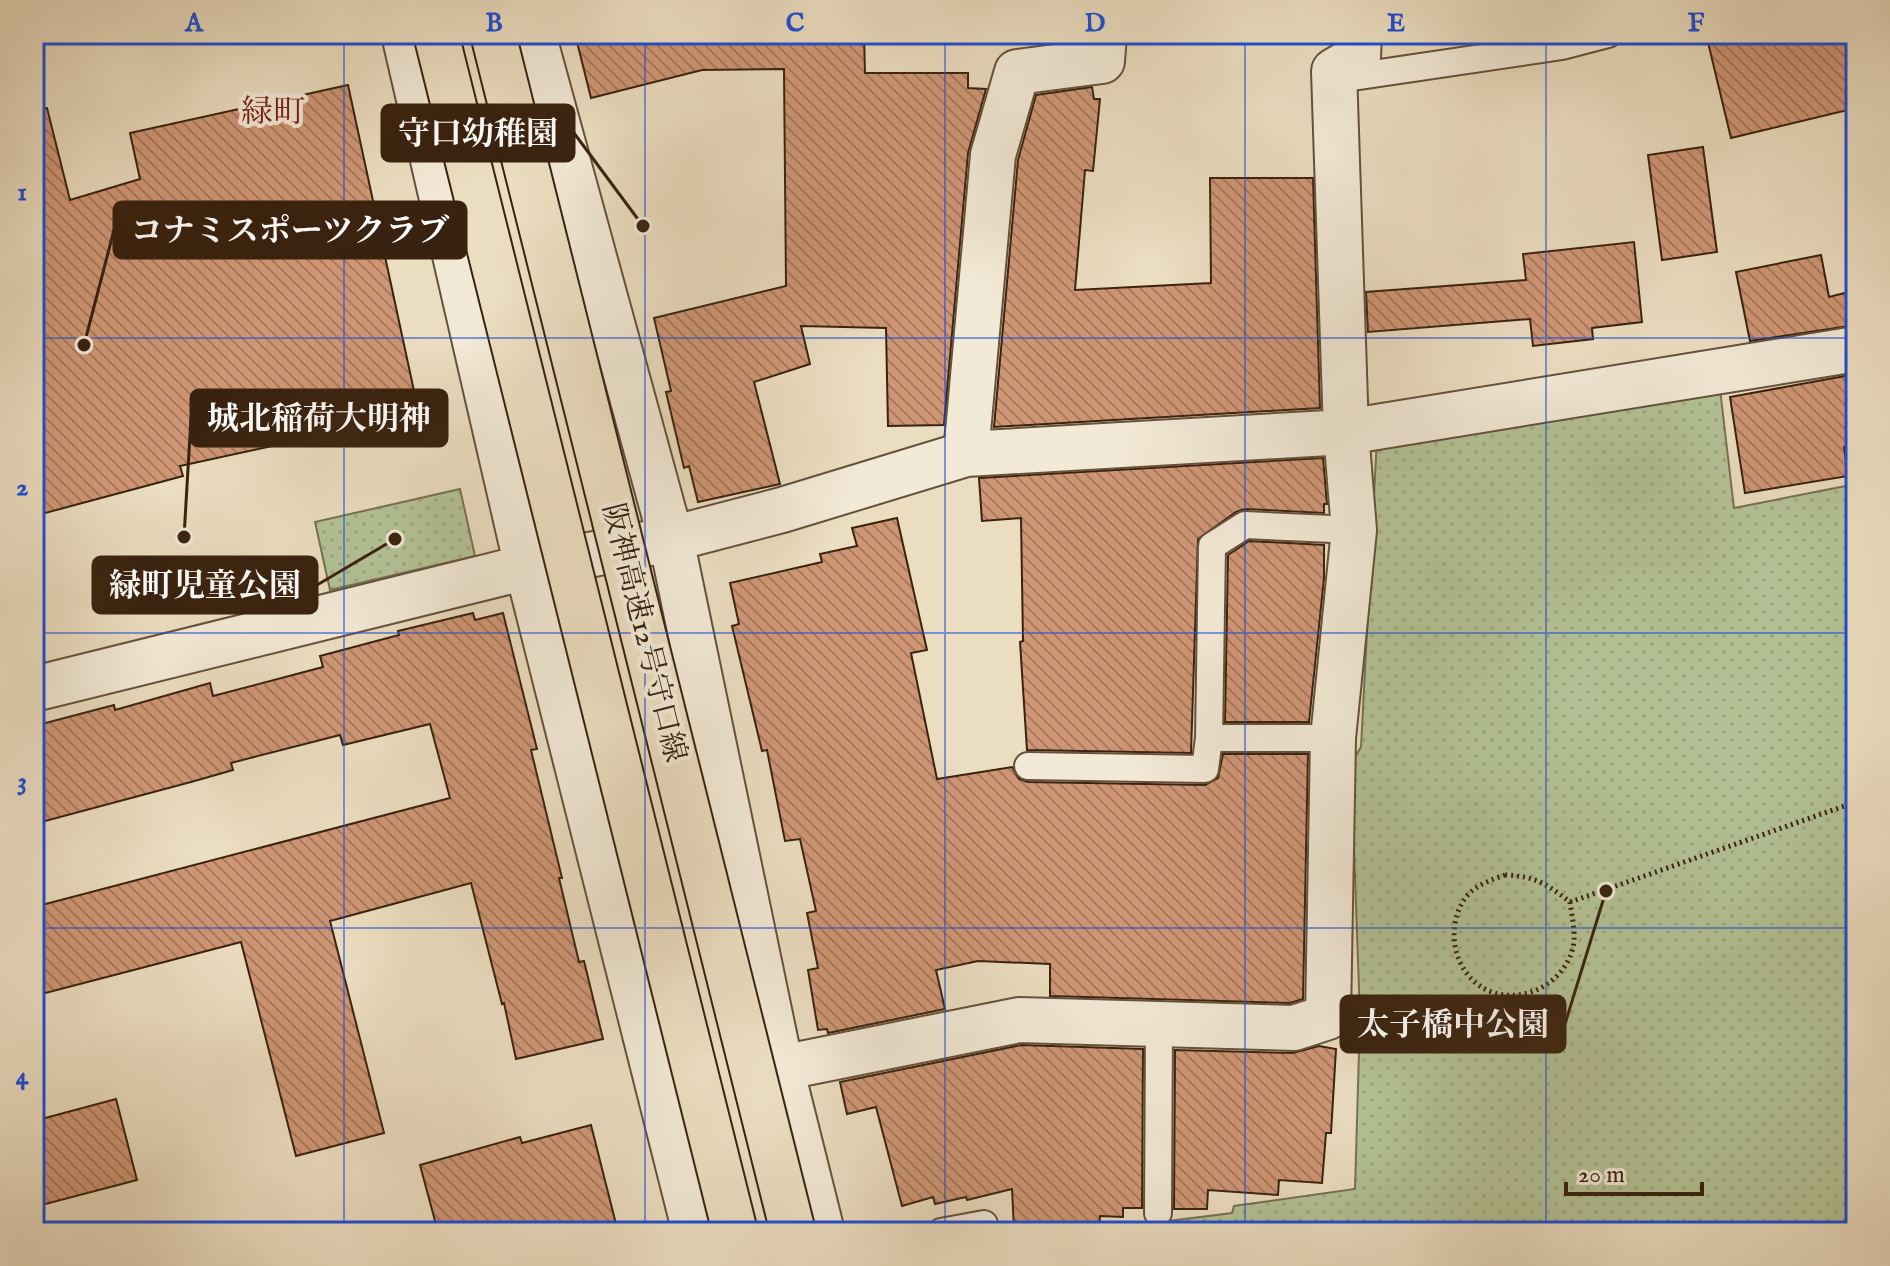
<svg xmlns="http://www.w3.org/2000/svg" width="1890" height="1266" font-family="'IM FELL English','Noto Serif JP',serif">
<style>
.park{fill:url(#park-dots);stroke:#767252;stroke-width:2}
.building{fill:url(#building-back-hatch);stroke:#39220f;stroke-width:2}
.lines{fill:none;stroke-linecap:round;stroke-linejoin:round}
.service-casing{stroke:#66513b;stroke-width:30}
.minor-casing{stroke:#66513b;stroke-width:48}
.path{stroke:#39220f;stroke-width:5;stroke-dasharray:2 4;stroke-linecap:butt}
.service{stroke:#f2e9d6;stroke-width:26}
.minor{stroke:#f2e9d6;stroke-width:44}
.motorway-bridge-casing{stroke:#39220f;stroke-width:48;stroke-linecap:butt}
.motorway-bridge{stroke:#ebddc0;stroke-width:44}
.grid{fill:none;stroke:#1d4ed8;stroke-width:2;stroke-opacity:0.55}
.labels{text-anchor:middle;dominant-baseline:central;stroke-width:8;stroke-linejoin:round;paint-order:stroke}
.street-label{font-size:30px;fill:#39220f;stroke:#f2e9d6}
.neighbourhood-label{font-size:32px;fill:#7a1f14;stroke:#f2e9d6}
.leader{fill:none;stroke:#39220f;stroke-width:3}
.callout-dot{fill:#39220f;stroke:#f2e9d6;stroke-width:3}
.callout{fill:#39220f;stroke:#39220f;stroke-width:3}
.callout-label{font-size:32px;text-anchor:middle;font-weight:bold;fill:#fff}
.neatline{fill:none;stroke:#1d4ed8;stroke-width:3}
.grid-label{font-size:26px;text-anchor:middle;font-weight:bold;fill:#1d4ed8}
</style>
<defs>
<pattern id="park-dots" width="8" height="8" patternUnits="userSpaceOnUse" patternTransform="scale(2)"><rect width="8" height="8" fill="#b3c296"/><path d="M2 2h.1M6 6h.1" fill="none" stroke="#9ba680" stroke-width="1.8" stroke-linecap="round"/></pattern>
<pattern id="building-back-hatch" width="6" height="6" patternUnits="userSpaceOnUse" patternTransform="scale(2)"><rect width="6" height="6" fill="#cf9675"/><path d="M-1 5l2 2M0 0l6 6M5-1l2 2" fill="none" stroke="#a97a5e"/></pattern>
</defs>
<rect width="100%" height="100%" fill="#ebddc0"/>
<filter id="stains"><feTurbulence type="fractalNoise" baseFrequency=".0025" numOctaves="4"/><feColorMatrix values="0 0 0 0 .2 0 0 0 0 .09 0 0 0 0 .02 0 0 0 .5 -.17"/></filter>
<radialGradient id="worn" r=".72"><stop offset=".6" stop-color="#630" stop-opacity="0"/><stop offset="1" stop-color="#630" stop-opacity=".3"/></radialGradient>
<path class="park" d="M1720 389 1734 508 1856 484V1232H1081L1232 1213 1234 1206 1355 1189 1360 1017 1351 764 1361 747 1377 438Z
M460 489 475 556 330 590 315 522Z"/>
<path class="building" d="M575 34H864L865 73H968V88L986 89 968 153 944 425 888 426 886 328 801 326 810 364 754 382 780 484 698 502 689 466 684 468 666 392 671 391 654 318 786 286 784 69 702 70 591 98Z
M1038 34H1079V39L1039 44Z
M1706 34H1856V108L1731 138Z
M348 85 419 414 180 466 183 476 34 516V109L47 108 70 200 140 179 130 133Z
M1092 87 1094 99H1100L1093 171 1085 170 1075 290 1211 283 1210 178H1313L1320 408 994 427 1018 160 1036 95Z
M1703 147 1717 252 1662 260 1648 155Z
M1634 242 1642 322 1592 328 1593 339 1533 346 1530 319 1368 332 1366 292 1526 280 1523 254Z
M1821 255 1829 297 1856 290V325L1750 341 1736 272Z
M1856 374V446L1844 447 1848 476 1745 493 1730 397Z
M1323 458 1327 504H1324V513L1245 509 1236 512 1198 539 1191 753 1027 750 1020 642 1023 641 1021 518 982 521 979 478Z
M897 518 927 650 911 653 937 779 1012 767 1019 779 1028 782 1205 785 1218 778 1223 754H1308L1303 999 1290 1003 1050 996V964L978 961 936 970 945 1009 828 1033 827 1029 818 1030 808 970 818 968 807 913 816 911 800 839 785 841 767 750 762 751 732 626 739 624 730 583 822 562 820 554 857 546 852 528Z
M1249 541 1324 545V578L1309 722H1225L1228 555Z
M473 613 475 620 503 613 537 749 531 750 562 878H559L579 962 584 961 603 1039 516 1059 504 1003 502 1004 471 883 330 921 384 1133 296 1156 241 942 34 996V907L450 798 430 724 343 745 340 735 231 763 233 770 191 782 34 824V726L114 705 115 710 210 683 213 696 323 667 320 656 399 635 398 631Z
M1021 1045 1143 1049 1142 1208H1123V1217L1100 1216 1099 1229 1014 1230 1012 1189 967 1200 966 1197 935 1204 933 1197 902 1206 876 1107 847 1114 840 1082Z
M1319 1046 1336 1049 1331 1133H1326L1322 1183 1279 1180 1278 1195 1208 1190 1207 1209H1174L1175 1050 1293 1053Z
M116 1099 137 1180 34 1207V1121Z
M591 1125 618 1232H438L420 1165 520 1137 522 1143Z"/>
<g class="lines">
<defs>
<path id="service" d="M1339 79 1562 46 1608 34
M1209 738H1333
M1028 766 1205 769 1209 738 1212 546 1245 525 1354 530
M1158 1213 1159 1024
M941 1232 984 1224"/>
<path id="minor" d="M404 34 527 567 695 1232
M533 34 671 539 781 1068 822 1232
M966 454 993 155 1017 72 1102 61 1104 34
M34 689 527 567 671 539 782 510 966 454 1346 432 1856 349
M781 1068 1019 1020 1294 1028 1328 1017 1333 738 1354 530 1346 432 1334 71 1358 57 1359 34"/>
</defs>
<use href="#service" class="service-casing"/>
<use href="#minor" class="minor-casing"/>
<path class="path" d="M1505 875C1535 876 1547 884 1570 902 1572 917 1577 936 1572 951 1560 990 1510 1009 1477 984 1452 964 1447 926 1464 900 1473 886 1490 880 1505 875Z
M1570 902 1856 802"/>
<use href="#service" class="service"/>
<use href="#minor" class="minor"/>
<defs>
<path id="motorway-bridge" d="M436 34 735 1232
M493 34 793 1232"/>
</defs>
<use href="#motorway-bridge" class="motorway-bridge-casing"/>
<use href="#motorway-bridge" class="motorway-bridge"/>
</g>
<path class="grid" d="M344 34V1232M645 34V1232M945 34V1232M1245 34V1232M1546 34V1232M34 338H1856M34 633H1856M34 928H1856"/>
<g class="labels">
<g class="street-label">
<text transform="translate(643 633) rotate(76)">阪神高速12号守口線</text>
</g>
<g class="neighbourhood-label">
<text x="273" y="113">緑町</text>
</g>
</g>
<path class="leader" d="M643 226L574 133M84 345L114 230M184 537L191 418M395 539L317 585M1606 891L1565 1024"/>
<g class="callout-dot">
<circle cx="643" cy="226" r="8"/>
<circle cx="84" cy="345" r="8"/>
<circle cx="184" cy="537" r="8"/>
<circle cx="395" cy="539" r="8"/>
<circle cx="1606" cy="891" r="8"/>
</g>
<g class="callout">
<rect x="382" y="105" width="192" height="56" rx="8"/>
<rect x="114" y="202" width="352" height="56" rx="8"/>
<rect x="191" y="390" width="256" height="56" rx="8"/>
<rect x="93" y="557" width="224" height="56" rx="8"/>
<rect x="1341" y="996" width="224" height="56" rx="8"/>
</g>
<g class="callout-label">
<text x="478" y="144">守口幼稚園</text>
<text x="290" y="241">コナミスポーツクラブ</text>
<text x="319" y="429">城北稲荷大明神</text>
<text x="205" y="596">緑町児童公園</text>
<text x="1453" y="1035">太子橋中公園</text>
</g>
<rect width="1890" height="1266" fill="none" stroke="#ebddc0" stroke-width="88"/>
<path d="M1566 1182v12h136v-12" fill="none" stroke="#39220f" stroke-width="4"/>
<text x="1578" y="1182" font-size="24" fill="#39220f" stroke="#f2e9d6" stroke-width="6" paint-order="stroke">20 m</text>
<rect x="44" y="44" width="1802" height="1178" class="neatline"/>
<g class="grid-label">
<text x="194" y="31">A</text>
<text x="494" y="31">B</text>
<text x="795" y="31">C</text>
<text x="1095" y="31">D</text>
<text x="1396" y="31">E</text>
<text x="1696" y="31">F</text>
<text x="22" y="200">1</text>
<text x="22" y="495">2</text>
<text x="22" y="789">3</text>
<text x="22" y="1084">4</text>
</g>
<rect width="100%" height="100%" filter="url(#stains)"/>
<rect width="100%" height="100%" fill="url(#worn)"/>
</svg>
